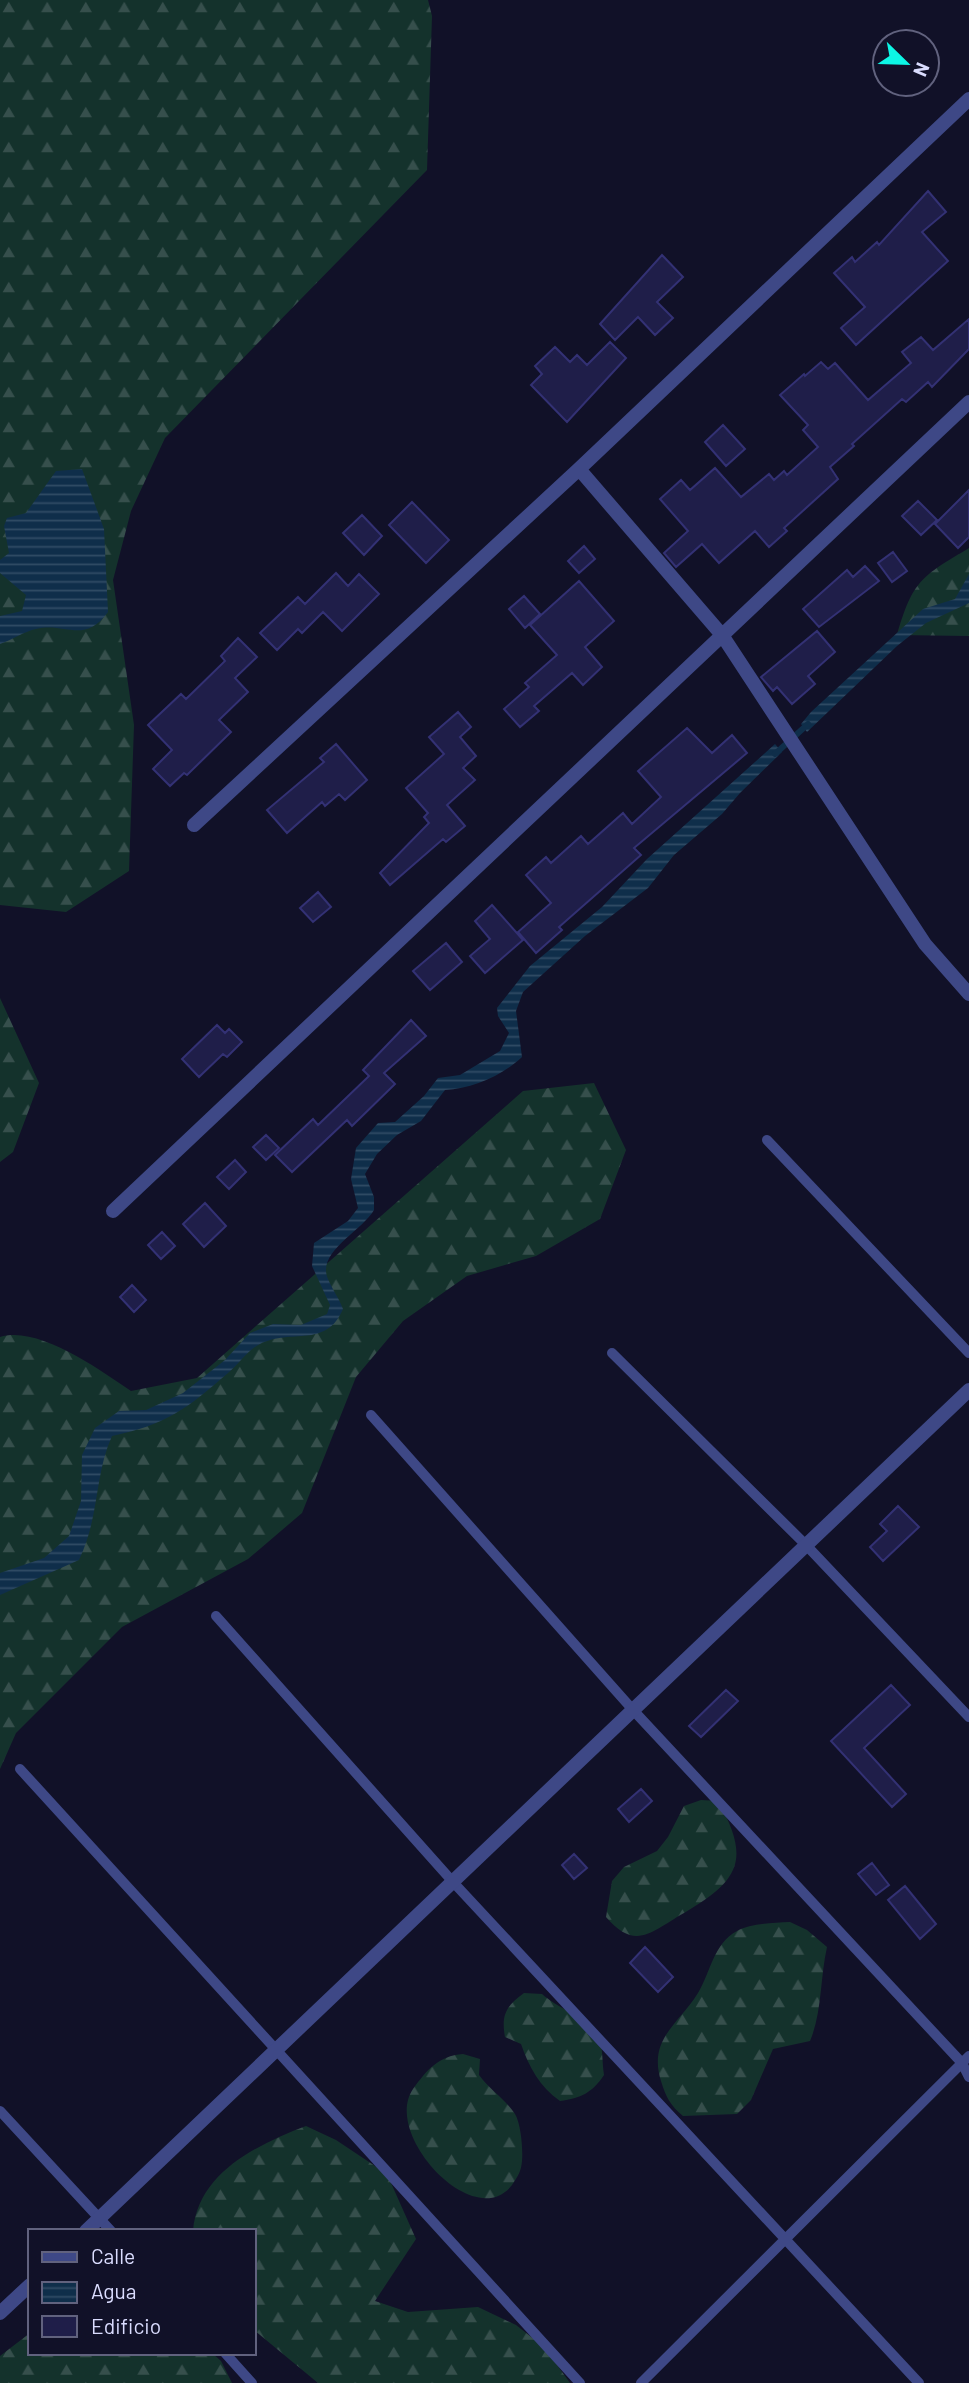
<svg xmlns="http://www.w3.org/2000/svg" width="969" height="2383" font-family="Barlow,sans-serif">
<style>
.forest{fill:url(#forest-firs)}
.water{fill:url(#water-rules)}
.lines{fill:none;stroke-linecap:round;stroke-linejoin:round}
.stream{stroke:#0f2e4a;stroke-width:6}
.building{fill:#1f1e49;stroke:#333174;stroke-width:2}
.lane{stroke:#3e4886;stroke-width:10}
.street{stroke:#3e4886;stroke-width:14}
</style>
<defs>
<pattern id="forest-firs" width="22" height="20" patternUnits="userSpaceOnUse" patternTransform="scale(1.75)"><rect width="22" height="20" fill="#14322c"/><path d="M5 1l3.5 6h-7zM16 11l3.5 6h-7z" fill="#364f4c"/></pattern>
<pattern id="water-rules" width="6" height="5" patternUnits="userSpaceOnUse" patternTransform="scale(1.75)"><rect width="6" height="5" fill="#0f2e4a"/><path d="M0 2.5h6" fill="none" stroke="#314c65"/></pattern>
</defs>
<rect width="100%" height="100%" fill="#111128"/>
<path class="forest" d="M0 0H428L432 16 427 170 165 438 131 511 113 580 134 725 129 871 66 912 0 905Z
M969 548V636L897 635C913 580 921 577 969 548Z
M0 998 39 1083 13 1152 0 1162Z
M594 1083 626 1150 600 1219 536 1256 467 1276 403 1321 356 1377 302 1513 248 1559 122 1627 16 1733 0 1769V1337C38 1325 100 1370 131 1391L197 1378 523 1091Z
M701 1800 718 1801C752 1861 738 1881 684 1913 652 1931 636 1952 606 1917L612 1881 624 1867 657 1851 668 1837 684 1806Z
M790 1922 807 1930 827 1947C820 1978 822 2013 810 2041L773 2049 751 2100 737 2114 683 2116C670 2105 666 2097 661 2081 648 2039 678 2025 698 1993 711 1972 713 1944 737 1931 751 1923 774 1923 790 1922Z
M524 1993 542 1994C557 2008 591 2020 599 2037 603 2047 602 2064 604 2075 592 2093 581 2098 560 2101 540 2087 529 2067 521 2044L505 2037C501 2015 506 2006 524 1993Z
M463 2054 480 2059 479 2075C489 2089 506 2100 515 2114 521 2124 523 2149 522 2161 521 2172 518 2176 512 2185 474 2234 382 2134 413 2089 427 2070 438 2056 463 2054Z
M306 2126 336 2140 387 2174 416 2239 375 2301 408 2312 478 2307 516 2325 544 2347 570 2383H318L254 2330V2231H193C198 2173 256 2145 306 2126Z
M30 2333V2353H212L221 2361 232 2383H0V2356Z"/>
<path class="water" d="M82 469 104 529 108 612C84 645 66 622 36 629 25 631 12 640 0 644V616L22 611 26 595 0 573V560L9 553 4 526 7 518 26 513 56 471Z
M969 574V603L926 623 897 646 807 732 801 724 811 712 923 609 955 599Z
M775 744 782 752 740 793 722 814 674 855 648 888 585 936 523 992 516 1011 522 1057C502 1076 472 1089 445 1090L421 1121 397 1135 377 1154 365 1174 374 1197V1210C361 1232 316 1252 328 1279 332 1289 339 1298 343 1309 326 1349 292 1328 260 1344 248 1350 238 1365 228 1373 188 1408 166 1425 112 1436 94 1476 100 1516 79 1560L0 1595V1573L44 1558 69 1536 81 1501 82 1455 95 1428 119 1411 146 1410 183 1393 225 1360 250 1333 273 1324 301 1325 327 1314 330 1305 312 1266 314 1243 348 1221 358 1208 351 1179 356 1148 378 1123 395 1122 424 1096 438 1078 460 1075 500 1051 509 1033 498 1016 497 1008 530 966 602 907 647 859Z"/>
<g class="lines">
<path class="stream" d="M775 754 808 724"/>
</g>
<path class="building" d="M928 191 946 212 922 232 948 261 856 345 841 328 865 307 834 273 852 257 855 262 877 242 879 245Z
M662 255 683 277 657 302 673 318 655 335 638 317 615 340 600 324Z
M969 319V349L932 387 928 382 906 402 902 399 852 444 854 446 830 467 838 479 784 528 787 531 769 547 755 531 719 563 702 544 676 567 664 553 688 531 660 499 681 480 690 490 715 468 741 497 769 474 774 480 784 471 787 475 818 447 803 430 808 425 780 395 804 374 805 376 821 362 828 369 835 363 868 400 911 363 902 352 921 337 933 350Z
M610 342 626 358 567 422 531 385 542 374 535 366 555 347 570 362 577 355 587 365Z
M723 425 745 449 726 466 705 442Z
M969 490V537L958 548 935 524Z
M918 501 937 520 921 535 902 516Z
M412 502 449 540 426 563 389 525Z
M362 515 382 536 364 555 343 533Z
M584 546 595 559 579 573 568 561Z
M893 552 907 571 892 582 878 563Z
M865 566 879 581 819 627 803 609 847 570 853 577Z
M336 573 348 586 359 574 379 594 342 631 323 612 302 633 298 629 277 650 260 633 298 597 305 604Z
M579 581 614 621 585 647 602 667 583 685 572 673 534 706 539 711 520 727 504 709 529 687 525 683 557 655 530 625Z
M524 596 540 614 525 628 509 609Z
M817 631 835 652 808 676 815 684 792 704 777 687 773 691 761 677Z
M238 638 257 657 235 678 248 692 219 720 231 732 187 775 184 773 170 786 153 769 172 750 148 725 181 694 186 699 225 661 221 656Z
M458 712 471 727 460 737 476 756 463 768 475 780 447 805 465 826 446 842 443 839 390 885 380 873 429 823 424 817 428 813 406 788 444 754 429 737Z
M687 728 712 753 732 735 747 753 634 848 641 855 559 927 562 930 536 953 518 932 551 903 526 875 546 857 551 863 581 836 588 844 623 813 632 824 661 797 638 771Z
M336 744 367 780 345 800 339 794 325 806 322 802 287 833 267 810 324 762 320 758Z
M318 892 331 907 313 922 300 908Z
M492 905 523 940 485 973 470 956 490 939 475 921Z
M446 943 462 962 430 990 413 971Z
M411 1020 426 1036 384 1073 395 1084 352 1126 347 1120 292 1172 275 1155 313 1119 318 1125 369 1076 363 1070Z
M217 1025 225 1033 229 1029 242 1042 227 1057 223 1054 199 1077 182 1059Z
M266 1135 279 1148 266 1160 253 1147Z
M235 1160 246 1172 229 1189 217 1177Z
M205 1203 226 1226 204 1247 183 1224Z
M162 1232 175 1246 161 1259 148 1245Z
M132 1285 146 1300 134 1312 120 1297Z
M898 1506 919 1527 883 1561 870 1547 887 1531 880 1524Z
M891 1685 910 1705 864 1748 906 1794 892 1807 831 1741Z
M726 1690 738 1701 701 1737 689 1726Z
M641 1789 652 1801 629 1822 618 1809Z
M574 1854 587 1868 574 1879 562 1865Z
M872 1863 889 1885 876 1895 858 1874Z
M905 1886 936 1924 920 1939 888 1900Z
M645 1947 673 1977 658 1992 630 1963Z"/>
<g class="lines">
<path class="lane" d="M767 1140 969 1353
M612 1353 806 1545 969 1717
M371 1415 633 1710 962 2063 969 2077
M216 1616 453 1882 919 2383
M20 1769 580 2383
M0 2111 111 2231
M225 2353 252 2383
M641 2383 969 2056"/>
<path class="street" d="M579 469 722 635 925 944 969 994
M194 825 579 469 969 99
M113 1211 969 402
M86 2231 969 1390
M0 2313 30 2285"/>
</g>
<rect x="28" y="2229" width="228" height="126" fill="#111128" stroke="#61627e" stroke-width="2"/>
<rect x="42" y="2252" width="35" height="10" fill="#3e4886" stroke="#61627e" stroke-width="2"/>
<text x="91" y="2264" font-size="21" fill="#dadcfe">Calle</text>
<rect x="42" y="2282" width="35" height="21" fill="url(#water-rules)" stroke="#61627e" stroke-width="2"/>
<text x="91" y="2299" font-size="21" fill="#dadcfe">Agua</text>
<rect x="42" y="2316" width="35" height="21" fill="#1f1e49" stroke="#61627e" stroke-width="2"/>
<text x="91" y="2334" font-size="21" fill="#dadcfe">Edificio</text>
<g transform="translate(906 63) rotate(113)"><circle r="33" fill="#111128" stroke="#61627e" stroke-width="2"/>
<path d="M0-5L12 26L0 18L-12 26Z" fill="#0df6e5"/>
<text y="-10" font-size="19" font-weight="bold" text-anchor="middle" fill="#dadcfe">N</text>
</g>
</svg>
